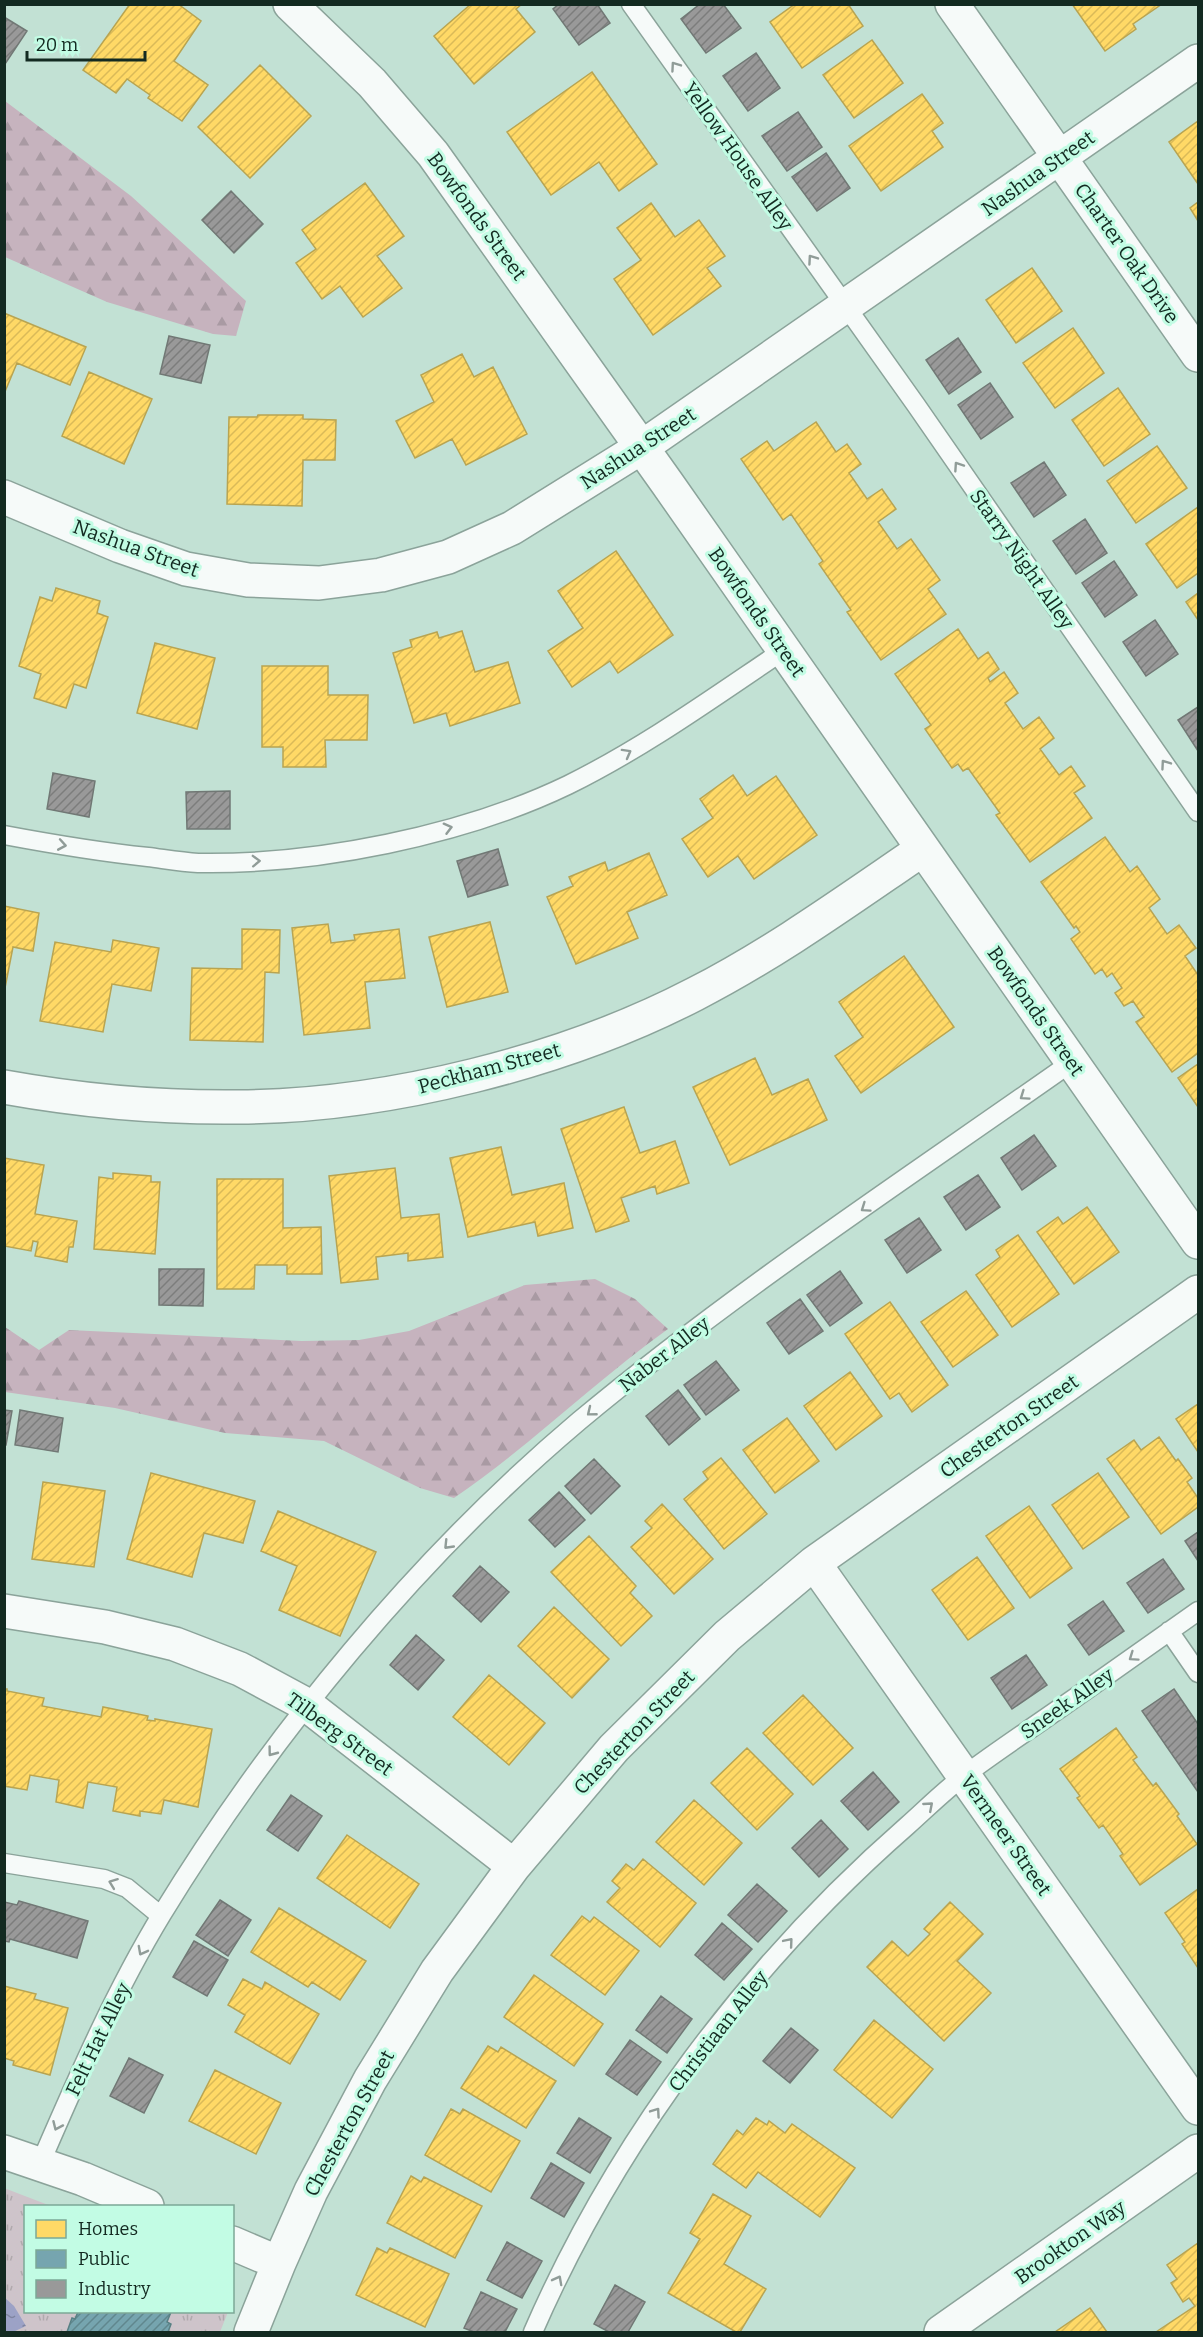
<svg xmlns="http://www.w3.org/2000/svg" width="1203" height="2337" font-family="Bitter,serif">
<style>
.forest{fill:url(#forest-firs)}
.park{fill:url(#park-tufts)}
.water{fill:url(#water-ripples)}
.homes{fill:url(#homes-hatch);stroke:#b8a451;stroke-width:1.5}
.public{fill:url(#public-hatch);stroke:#588084;stroke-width:1.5}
.industry{fill:url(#industry-hatch);stroke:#717875;stroke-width:1.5}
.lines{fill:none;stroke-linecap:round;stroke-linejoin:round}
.service-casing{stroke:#8ba39a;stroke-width:21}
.minor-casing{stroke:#8ba39a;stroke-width:36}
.service{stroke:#f6faf9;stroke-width:18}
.minor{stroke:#f6faf9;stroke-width:33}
.oneway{stroke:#909c98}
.labels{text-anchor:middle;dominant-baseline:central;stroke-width:6;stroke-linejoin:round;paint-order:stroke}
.street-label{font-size:20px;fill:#132a21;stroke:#c2fce4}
</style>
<defs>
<pattern id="forest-firs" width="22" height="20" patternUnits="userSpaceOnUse" patternTransform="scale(1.5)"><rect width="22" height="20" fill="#c6b3be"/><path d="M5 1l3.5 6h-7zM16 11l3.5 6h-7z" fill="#a99aa3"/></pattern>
<pattern id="park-tufts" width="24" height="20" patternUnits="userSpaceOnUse" patternTransform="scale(1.5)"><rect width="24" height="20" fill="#cec4ca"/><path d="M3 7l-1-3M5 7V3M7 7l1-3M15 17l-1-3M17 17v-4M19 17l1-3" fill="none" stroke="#b0a9ad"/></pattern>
<pattern id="water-ripples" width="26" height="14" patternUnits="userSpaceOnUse" patternTransform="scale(1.5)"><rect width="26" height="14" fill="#9ca2c6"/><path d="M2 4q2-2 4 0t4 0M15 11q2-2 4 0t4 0" fill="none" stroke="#7e84a0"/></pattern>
<pattern id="homes-hatch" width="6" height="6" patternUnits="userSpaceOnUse" patternTransform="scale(1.5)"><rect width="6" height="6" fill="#ffd966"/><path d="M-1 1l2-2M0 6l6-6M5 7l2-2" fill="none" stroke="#daba58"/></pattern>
<pattern id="public-hatch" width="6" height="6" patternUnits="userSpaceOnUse" patternTransform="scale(1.5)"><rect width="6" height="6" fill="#76a5af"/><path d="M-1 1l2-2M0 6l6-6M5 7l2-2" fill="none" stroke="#60878e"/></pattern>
<pattern id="industry-hatch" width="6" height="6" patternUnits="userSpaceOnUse" patternTransform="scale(1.5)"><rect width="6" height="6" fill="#999"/><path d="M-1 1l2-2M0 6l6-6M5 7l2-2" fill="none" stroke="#7c7d7c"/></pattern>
</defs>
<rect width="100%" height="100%" fill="#c2e1d4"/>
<path class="forest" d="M5 101 131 196 246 301 236 336 213 334 107 302 5 257Z
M595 1279 635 1299 668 1329C594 1382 529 1447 454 1498L420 1488 324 1441 225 1433 115 1408 5 1392V1327L39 1350 69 1330 302 1341 359 1340 409 1331 525 1285Z"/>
<path class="park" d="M4 2188 51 2206H26V2312H228L220 2332H5Z"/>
<path class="water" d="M4 2297 14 2306 26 2326 13 2332H5Z"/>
<path class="homes" d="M130 4H178L201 21 174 61 208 85 182 121 148 98 150 95 127 79 116 93 83 70Z
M471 4H522L516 9 535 32 474 84 434 36Z
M795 4H848L863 26 802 68 770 22Z
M1072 4H1162L1133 24 1136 29 1105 51Z
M872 40 903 83 854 118 823 75Z
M260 65 311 116 250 178 198 127Z
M592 72 657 164 619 191 599 162 551 195 507 132Z
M922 94 943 123 932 131 943 147 881 191 849 146Z
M1198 121V184L1169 142Z
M365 183 404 236 377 256 402 288 363 317 340 286 322 299 296 263 316 249 302 230Z
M1198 202V221L1190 208Z
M651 203 675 237 699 220 725 256 707 268 721 286 653 335 614 279 641 260 617 228Z
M1032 268 1062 311 1016 343 986 300Z
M4 313 86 347 70 385 17 363 4 394Z
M1073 328 1104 373 1055 408 1023 363Z
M462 354 474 377 493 367 527 434 466 465 452 439 415 458 396 421 434 402 421 375Z
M89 372 152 399 124 464 62 436Z
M1118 388 1150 434 1104 466 1072 420Z
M258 415H303V419L336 420 335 460H303L302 506 227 504 229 417H257Z
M816 422 836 452 847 444 861 464 849 473 867 499 882 489 896 509 878 522 897 549 911 539 940 580 928 589 946 614 881 660 847 612 851 610 819 564 823 561 791 514 783 520 741 459 767 441 774 451Z
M1157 446 1187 488 1136 523 1107 481Z
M1198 507V573L1177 588 1146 544Z
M616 551 673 635 618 673 610 661 572 687 548 651 583 628 558 591Z
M56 588 100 601 97 613 108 617 86 688 74 684 66 708 34 698 41 674 19 666 40 597 52 601Z
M1198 593V620L1186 602Z
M958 629 978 659 988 652 999 669 988 678 990 682 1004 672 1018 693 1005 703 1023 729 1039 717 1054 738 1040 749 1059 775 1071 766 1085 786 1074 793 1092 818 1030 862 996 815 1000 813 968 768 963 771 958 764 952 768 925 729 931 725 895 674Z
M462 631 475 672 508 662 520 703 450 726 446 713 414 723 393 653 412 647 410 640 437 632 439 638Z
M155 643 215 658 197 729 137 713Z
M262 666H328V695H368L367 740H325L326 767H283V747H262Z
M733 775 747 796 776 776 817 835 754 879 738 856 708 877 682 839 713 818 700 799Z
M1105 837 1130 872 1137 866 1160 899 1149 908 1167 934 1179 925 1196 948 1185 956 1198 975V1053L1172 1072 1136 1022 1144 1017 1133 1001 1124 1006 1115 993 1122 988 1112 973 1107 977 1102 969 1095 974 1071 939 1080 932 1076 926 1074 928 1041 882Z
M649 853 667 895 627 912 638 938 576 964 547 897 573 886 569 877 605 862 608 871Z
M4 906 39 913 33 951 13 947 4 993Z
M490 922 508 992 447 1007 429 937Z
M328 924 331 943 355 940 354 935 399 929 405 978 365 982 370 1028 304 1035 292 928Z
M242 929 280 930 279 973 265 972 263 1042 190 1040 192 968 242 969Z
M113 940 159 948 151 991 112 984 103 1032 40 1021 55 942 111 952Z
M904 956 954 1027 861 1093 835 1056 863 1037 839 1002Z
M755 1058 772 1095 808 1079 827 1120 730 1165 693 1087Z
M1198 1064V1107L1178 1078Z
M624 1107 640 1153 675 1141 689 1183 657 1194 655 1186 621 1198 629 1221 596 1232 561 1129Z
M501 1147 512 1195 564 1183 573 1228 538 1236 535 1222 468 1237 450 1158Z
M4 1158 44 1165 35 1214 77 1221 73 1247H69L67 1262 35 1256 38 1242 33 1241 31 1251 4 1246Z
M395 1168 401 1218 439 1214 443 1257 408 1261V1253L376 1257 378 1279 341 1283 329 1176Z
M113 1173 151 1176V1182H160L155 1254 94 1249 99 1177 113 1179Z
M217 1179H283V1228L321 1227 322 1274H287V1265H255L254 1289H217Z
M1087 1207 1119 1252 1074 1284 1037 1232 1058 1217 1063 1224Z
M1018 1235 1059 1294 1012 1327 976 1275 1000 1257 996 1250Z
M966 1291 998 1335 953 1367 921 1322Z
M890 1302 948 1385 912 1412 899 1393 890 1399 845 1334Z
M850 1372 882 1416 836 1450 804 1406Z
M1198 1404V1452L1176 1419Z
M787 1418 819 1461 775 1493 743 1450Z
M1159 1437 1176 1461 1178 1459 1192 1478 1187 1482 1198 1498V1507L1161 1534 1107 1459 1134 1440 1141 1450Z
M721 1458 767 1514 724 1549 684 1499 708 1479 703 1472Z
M151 1473 255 1501 243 1543 204 1533 192 1577 127 1559Z
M1098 1473 1129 1517 1083 1549 1052 1505Z
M43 1482 105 1491 94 1567 32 1559Z
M662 1504 713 1559 674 1594 631 1547 652 1528 645 1521Z
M1029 1506 1072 1568 1030 1598 986 1536Z
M278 1511 376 1552 340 1636 279 1610 297 1566 261 1551Z
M589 1536 636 1586 630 1593 652 1616 621 1646 551 1572Z
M977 1557 1014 1608 968 1640 932 1590Z
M554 1607 609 1659 572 1698 518 1646Z
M489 1675 545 1723 509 1765 453 1717Z
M4 1689H7V1691L44 1698 42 1706 101 1717 103 1707 148 1716 147 1720 155 1721V1719L212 1729 198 1807 164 1800 161 1814 140 1811V1816L113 1811 117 1787 88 1782 83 1808 56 1802 59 1780 30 1775 27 1790 4 1786Z
M803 1695 853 1748 813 1785 763 1733Z
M1116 1728 1137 1757 1133 1760 1153 1786 1156 1783 1179 1814 1177 1816 1197 1844 1140 1885 1120 1856 1123 1854 1103 1825 1099 1828 1077 1798 1080 1796 1060 1769Z
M747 1748 793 1794 757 1830 711 1783Z
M694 1800 742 1843 704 1885 656 1842Z
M347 1835 419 1884 390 1928 317 1878Z
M643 1859 696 1903 660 1947 607 1902 620 1888 612 1881 626 1864 634 1870Z
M1198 1889V1968L1182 1944 1185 1942 1165 1913Z
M950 1902 983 1934 957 1961 991 1993 944 2041 867 1967 892 1941 908 1956 930 1934 924 1929Z
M279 1908 366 1961 340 2000 312 1982 308 1987 251 1952Z
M582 1916 590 1922 594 1917 639 1951 605 1995 551 1955Z
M534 1975 603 2024 574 2066 504 2017Z
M243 1979 262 1989 265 1982 319 2014 290 2064 235 2032 245 2015 228 2005Z
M4 1986 36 1994 34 1999 68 2008 50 2075 13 2065 14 2061 4 2058Z
M874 2020 933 2069 892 2118 834 2070Z
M488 2046 498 2052 501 2047 556 2081 526 2128 461 2088Z
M215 2070 281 2103 256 2154 189 2121Z
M451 2109 460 2114 463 2109 520 2141 491 2192 425 2155Z
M756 2118 767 2125 769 2121 785 2133 792 2124 855 2168 820 2217 758 2172 746 2188 713 2164 737 2130 743 2135Z
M411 2176 421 2182 424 2177 482 2206 455 2258 387 2223Z
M713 2194 751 2216 724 2264 766 2289 740 2332H736L668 2293 700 2239 690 2233Z
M1198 2243V2332H1156L1195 2306 1189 2298 1183 2302 1171 2283 1177 2279 1167 2265Z
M377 2248 387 2253 390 2248 449 2274 425 2327 356 2295Z
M1090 2308 1107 2332H1055Z"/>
<path class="public" d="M78 2312H171L167 2322 171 2324 168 2332H67L72 2318 75 2319Z"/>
<path class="industry" d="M559 4H597L610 23 579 45 553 9Z
M700 4H723L741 28 706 53 681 19Z
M4 17 27 31 5 64H4Z
M756 53 780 88 748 111 723 76Z
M798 112 822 147 787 171 762 136Z
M826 153 850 188 817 211 792 177Z
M231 191 263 224 234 253 202 220Z
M169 336 210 345 201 383 160 374Z
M958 338 981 372 949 394 926 360Z
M990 383 1013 417 981 439 958 405Z
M1044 462 1066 495 1034 517 1011 483Z
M1085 519 1107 553 1076 574 1053 541Z
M1114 561 1137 595 1105 617 1082 583Z
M1155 620 1178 654 1146 676 1123 642Z
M1198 707V751L1178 720Z
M53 773 95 781 89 817 47 809Z
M230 791V829H187L186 792Z
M498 849 508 885 468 897 457 861Z
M1034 1135 1056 1166 1022 1190 1001 1158Z
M978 1175 1000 1207 966 1230 944 1197Z
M919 1218 941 1250 907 1273 885 1240Z
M159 1269H204L203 1306 159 1305Z
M840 1271 862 1303 830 1326 807 1295Z
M800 1299 823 1331 789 1354 767 1323Z
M716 1361 739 1390 706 1415 684 1385Z
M678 1390 700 1419 669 1445 646 1416Z
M4 1410 12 1411 6 1445H4Z
M20 1410 63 1418 58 1452 15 1445Z
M594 1459 620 1486 591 1514 565 1486Z
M559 1492 585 1520 555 1547 529 1520Z
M1198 1532V1561L1185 1541Z
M1163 1559 1184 1589 1148 1613 1127 1583Z
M480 1566 509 1592 481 1622 453 1596Z
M1103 1601 1124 1631 1089 1655 1068 1625Z
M416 1635 444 1660 418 1690 390 1665Z
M1026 1655 1047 1685 1012 1709 991 1678Z
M1174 1689 1198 1724V1792L1142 1711Z
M873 1772 899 1802 868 1830 841 1801Z
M291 1795 322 1816 298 1851 267 1830Z
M821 1820 848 1849 819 1877 792 1848Z
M757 1884 787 1911 758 1942 728 1915Z
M220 1900 251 1920 228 1956 196 1935Z
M19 1901 88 1921 77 1958 10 1939 9 1942 4 1941V1902L17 1905Z
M722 1923 752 1949 724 1980 695 1955Z
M194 1941 228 1960 207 1996 173 1977Z
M661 1996 692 2019 667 2053 636 2030Z
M791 2028 818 2050 790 2083 763 2061Z
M630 2040 661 2062 637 2095 606 2074Z
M129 2058 163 2075 144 2113 110 2096Z
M579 2118 611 2138 590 2173 557 2153Z
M551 2163 584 2183 564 2217 531 2198Z
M507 2242 542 2261 522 2298 487 2280Z
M615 2285 645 2302 628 2332H609L594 2324Z
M481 2292 517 2309 505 2332H474L464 2328Z"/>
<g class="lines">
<defs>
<path id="service" d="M631 4 916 405 1198 812
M4 835C52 844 100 852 148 857 164 859 181 862 198 863 315 865 462 836 568 785 645 747 714 697 784 650
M1169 1631 1198 1673
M4 1863 104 1879 127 1888 161 1916
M40 2164C77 2079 114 1993 162 1914 272 1734 418 1557 579 1421 735 1291 906 1179 1072 1062
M533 2332C617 2139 750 1963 908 1825 927 1808 945 1790 965 1775 990 1756 1017 1738 1043 1720 1095 1684 1147 1647 1198 1611"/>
<path id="minor" d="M290 4 372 83 433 154 667 483 1198 1242
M952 4 1198 355
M4 497 120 546 186 569 248 580 319 583 381 575 448 557 512 528 642 447 1198 61
M4 1087C82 1101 161 1108 240 1107 387 1106 564 1062 695 994 775 953 848 900 923 849
M814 1563 1198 2108
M4 1611 105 1627 175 1644 240 1669 307 1705 514 1866
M4 2152 83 2179 147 2206
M232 2243 279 2263
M251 2332 279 2263 311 2191 370 2080 437 1971 514 1866 614 1748 727 1636 814 1563 1198 1292
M941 2332 1198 2151"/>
</defs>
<use href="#service" class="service-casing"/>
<use href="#minor" class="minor-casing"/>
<use href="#service" class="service"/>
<use href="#minor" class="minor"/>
</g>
<defs><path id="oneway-chevron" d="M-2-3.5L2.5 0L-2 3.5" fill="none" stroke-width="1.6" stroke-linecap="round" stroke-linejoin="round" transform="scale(1.5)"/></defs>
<g class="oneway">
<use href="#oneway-chevron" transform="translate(675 66) rotate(-125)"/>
<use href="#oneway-chevron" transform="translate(812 259) rotate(-125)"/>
<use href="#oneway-chevron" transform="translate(958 466) rotate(-124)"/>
<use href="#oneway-chevron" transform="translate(627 753) rotate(-29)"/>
<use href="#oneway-chevron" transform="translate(1165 764) rotate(-125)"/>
<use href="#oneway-chevron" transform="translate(448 828) rotate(-15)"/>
<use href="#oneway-chevron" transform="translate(62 845) rotate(10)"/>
<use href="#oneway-chevron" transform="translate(256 861) rotate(-2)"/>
<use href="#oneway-chevron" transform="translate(1024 1096) rotate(145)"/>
<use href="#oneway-chevron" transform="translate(865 1208) rotate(145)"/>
<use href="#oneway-chevron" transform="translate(591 1412) rotate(141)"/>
<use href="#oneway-chevron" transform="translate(448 1545) rotate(134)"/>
<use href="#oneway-chevron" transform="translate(1133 1657) rotate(145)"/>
<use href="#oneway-chevron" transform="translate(272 1752) rotate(127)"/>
<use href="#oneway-chevron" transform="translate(929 1806) rotate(-41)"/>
<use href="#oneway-chevron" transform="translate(113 1883) rotate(-159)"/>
<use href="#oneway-chevron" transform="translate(789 1942) rotate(-50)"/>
<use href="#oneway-chevron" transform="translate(142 1951) rotate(118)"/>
<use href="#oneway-chevron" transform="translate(656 2112) rotate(-55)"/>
<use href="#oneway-chevron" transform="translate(57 2126) rotate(114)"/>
<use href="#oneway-chevron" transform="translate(558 2280) rotate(-62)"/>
</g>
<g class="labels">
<g class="street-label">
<text transform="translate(738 156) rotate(55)">Yellow House Alley</text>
<text transform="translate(1038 173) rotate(-35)">Nashua Street</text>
<text transform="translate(477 216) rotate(54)">Bowfonds Street</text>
<text transform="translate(1127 253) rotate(55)">Charter Oak Drive</text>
<text transform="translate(638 448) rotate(-33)">Nashua Street</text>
<text transform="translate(136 548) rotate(20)">Nashua Street</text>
<text transform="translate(1022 559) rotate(55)">Starry Night Alley</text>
<text transform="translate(757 612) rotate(55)">Bowfonds Street</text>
<text transform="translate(1036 1011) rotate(55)">Bowfonds Street</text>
<text transform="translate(489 1068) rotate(-15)">Peckham Street</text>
<text transform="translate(664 1354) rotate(-38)">Naber Alley</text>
<text transform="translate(1009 1426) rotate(-35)">Chesterton Street</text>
<text transform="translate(1067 1703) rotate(-35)">Sneek Alley</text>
<text transform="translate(634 1732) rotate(-46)">Chesterton Street</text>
<text transform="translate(340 1734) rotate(36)">Tilberg Street</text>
<text transform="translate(1006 1835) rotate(55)">Vermeer Street</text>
<text transform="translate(718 2031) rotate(-52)">Christiaan Alley</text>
<text transform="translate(98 2039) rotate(-64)">Felt Hat Alley</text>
<text transform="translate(349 2123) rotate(-61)">Chesterton Street</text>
<text transform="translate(1070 2242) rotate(-35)">Brookton Way</text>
</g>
</g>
<rect width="1203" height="2337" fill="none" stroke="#132a21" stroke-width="12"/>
<rect x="24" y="2205" width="210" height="108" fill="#c2fce4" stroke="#7ca896" stroke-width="1.5"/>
<rect x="36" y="2220" width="30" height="18" fill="#ffd966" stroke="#7ca896" stroke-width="1.5"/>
<text x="78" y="2235" font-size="18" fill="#132a21">Homes</text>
<rect x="36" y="2250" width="30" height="18" fill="#76a5af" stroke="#7ca896" stroke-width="1.5"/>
<text x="78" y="2265" font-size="18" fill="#132a21">Public</text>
<rect x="36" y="2280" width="30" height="18" fill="#999999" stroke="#7ca896" stroke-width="1.5"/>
<text x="78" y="2295" font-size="18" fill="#132a21">Industry</text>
<path d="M27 51v9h118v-9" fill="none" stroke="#132a21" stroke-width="3"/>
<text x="36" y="51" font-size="18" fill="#132a21" stroke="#c2fce4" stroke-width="4.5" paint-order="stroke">20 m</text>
</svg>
